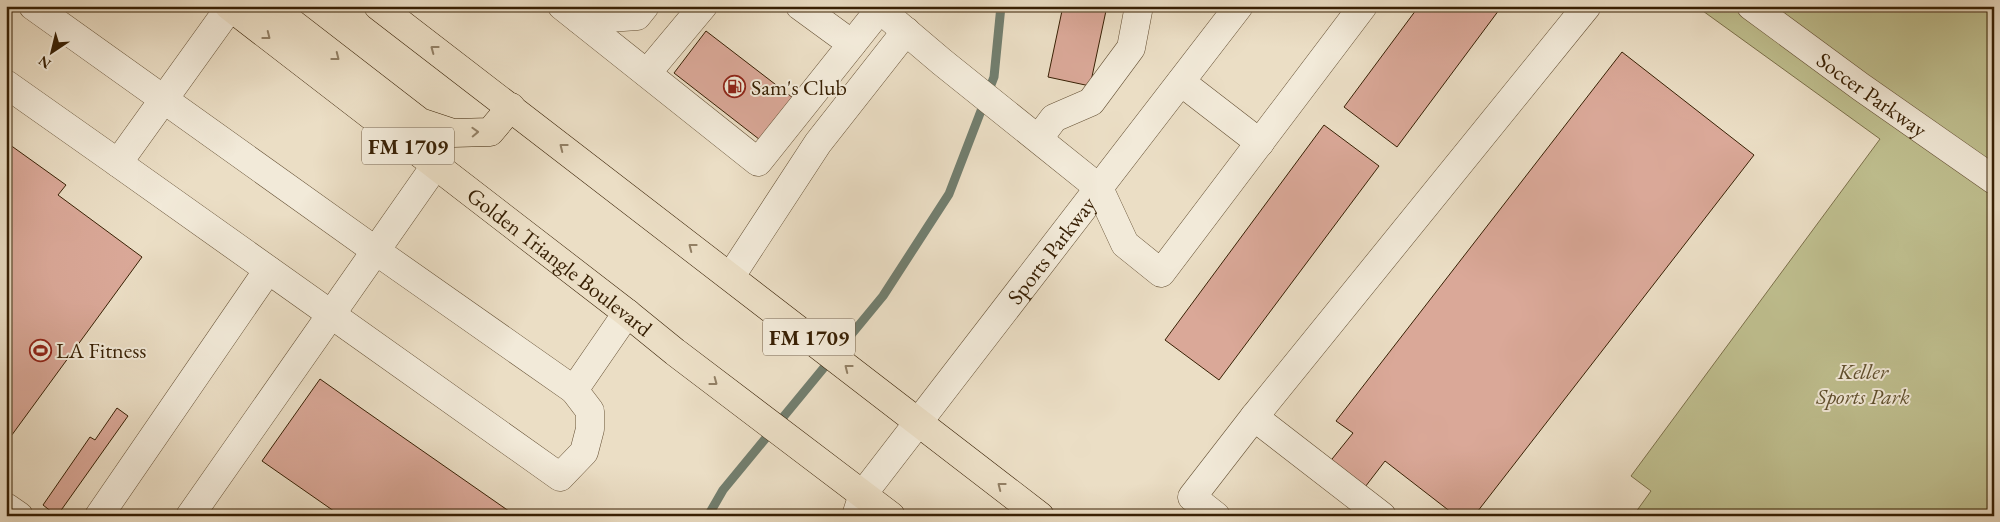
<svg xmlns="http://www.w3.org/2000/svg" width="2000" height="522" font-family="'EB Garamond',serif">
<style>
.green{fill:#bfbf8f;stroke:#7c704a}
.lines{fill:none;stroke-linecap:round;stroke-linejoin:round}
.stream{stroke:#727e6e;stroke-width:9}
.building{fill:#daa898;stroke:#382004}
.minor-casing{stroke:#655034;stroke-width:29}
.major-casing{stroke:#382004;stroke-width:29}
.minor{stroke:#f2ead9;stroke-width:28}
.major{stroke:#ebdec5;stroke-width:28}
.oneway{stroke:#927f64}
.labels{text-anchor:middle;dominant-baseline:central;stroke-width:4;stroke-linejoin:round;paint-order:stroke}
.shield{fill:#f2ead9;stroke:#705d44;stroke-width:1}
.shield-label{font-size:21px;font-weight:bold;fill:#382004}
.poi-label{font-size:22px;fill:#382004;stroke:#f2ead9;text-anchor:start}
.street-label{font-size:22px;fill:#382004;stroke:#f2ead9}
.park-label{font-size:22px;font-style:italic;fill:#60502e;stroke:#f2ead9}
</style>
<rect width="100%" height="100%" fill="#ebdec5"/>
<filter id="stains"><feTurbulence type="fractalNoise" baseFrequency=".004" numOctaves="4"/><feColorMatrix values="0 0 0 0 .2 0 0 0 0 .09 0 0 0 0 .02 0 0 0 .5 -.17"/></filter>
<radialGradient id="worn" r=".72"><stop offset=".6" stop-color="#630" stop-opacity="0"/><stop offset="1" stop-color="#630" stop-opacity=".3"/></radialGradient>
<path class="green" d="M1696 6H1994V516H1633L1651 491 1631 476 1880 139Z"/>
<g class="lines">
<path class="stream" d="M708 516 723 490 883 296 949 194 994 77 1001 6"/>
</g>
<path class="building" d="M1063 6H1107L1090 86 1048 77Z
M1419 6H1502L1397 147 1344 107Z
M706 31 797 101 764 143 674 73Z
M1622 52 1754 155 1474 516H1456L1385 461 1362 491 1328 464 1353 433 1336 421Z
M1324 125 1379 166 1219 380 1165 340Z
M6 142 66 185 58 195 142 257 6 443Z
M320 379 361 408 516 516H341L262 461Z
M117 408 128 416 57 516 43 505 90 437 95 440Z"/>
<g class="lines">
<defs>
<g id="minor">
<path d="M33 6 376 251 574 390"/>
<path d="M562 6 758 162 880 9"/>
<path d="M800 6 852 44"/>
<path d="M876 6 942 62 1099 188 1125 244 1161 273 1363 6"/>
<path id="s1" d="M1751 6 1861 87 1994 180"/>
<path d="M580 20 637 16 645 6"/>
<path d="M647 73 703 6"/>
<path d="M1181 82 1260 143"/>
<path d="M6 84 118 163 230 7"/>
<path d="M1039 138 1054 118 1091 102 1131 48 1139 6"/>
<path d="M118 163 560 477 584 452 590 429V411L574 390 627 313"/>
<path d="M731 276 818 143 906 31"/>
<path d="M6 507 19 516"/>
<path d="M99 516 268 270"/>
<path d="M190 516 435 166"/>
<path id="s2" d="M856 516 863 494 1239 6"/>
<path d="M1216 516 1192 497 1254 417"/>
<path d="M1382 516 1254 417 1587 6"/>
</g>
<g id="major">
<path id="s3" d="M229 6 627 313 675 352 891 516"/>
<path d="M270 6 420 122 453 133 490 132 511 107"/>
<path d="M378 6 1040 516"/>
</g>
</defs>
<use href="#minor" class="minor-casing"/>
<use href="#major" class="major-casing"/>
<use href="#minor" class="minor"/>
<use href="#major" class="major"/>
</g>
<defs><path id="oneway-chevron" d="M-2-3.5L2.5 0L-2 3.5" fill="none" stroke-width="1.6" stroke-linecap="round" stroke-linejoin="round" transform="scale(1.25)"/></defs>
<g class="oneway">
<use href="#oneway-chevron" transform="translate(267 36) rotate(38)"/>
<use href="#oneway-chevron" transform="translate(434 49) rotate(-143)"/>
<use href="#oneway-chevron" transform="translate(336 57) rotate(38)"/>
<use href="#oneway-chevron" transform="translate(475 132) rotate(-2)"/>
<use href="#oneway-chevron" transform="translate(563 147) rotate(-142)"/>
<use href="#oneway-chevron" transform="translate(692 247) rotate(-142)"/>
<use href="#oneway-chevron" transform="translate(848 368) rotate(-142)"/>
<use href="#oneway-chevron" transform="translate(714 382) rotate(37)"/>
<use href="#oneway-chevron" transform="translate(1001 486) rotate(-142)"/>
</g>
<defs>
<symbol id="fuel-ring" viewBox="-11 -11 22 22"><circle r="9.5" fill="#f2ead9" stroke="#8f2418" stroke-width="1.5"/><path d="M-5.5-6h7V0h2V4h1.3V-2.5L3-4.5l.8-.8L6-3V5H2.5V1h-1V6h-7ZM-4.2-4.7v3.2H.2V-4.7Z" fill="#8f2418"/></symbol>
<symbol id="stadium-ring" viewBox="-11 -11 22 22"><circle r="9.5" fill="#f2ead9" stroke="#8f2418" stroke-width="1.5"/><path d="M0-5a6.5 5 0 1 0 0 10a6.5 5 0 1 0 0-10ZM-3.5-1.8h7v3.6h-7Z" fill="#8f2418"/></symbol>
</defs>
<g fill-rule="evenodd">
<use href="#fuel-ring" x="722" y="74" width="25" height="25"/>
<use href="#stadium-ring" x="28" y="338" width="25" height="25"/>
</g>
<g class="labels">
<g class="shield">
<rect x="362" y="127.5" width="92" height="37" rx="4"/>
<rect x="763" y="318.5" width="92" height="37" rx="4"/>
</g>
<g class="shield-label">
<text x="408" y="146">FM 1709</text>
<text x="809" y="337">FM 1709</text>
</g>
<g class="poi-label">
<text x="751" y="87">Sam's Club</text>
<text x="56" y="350">LA Fitness</text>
</g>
<g class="street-label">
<text stroke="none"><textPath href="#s1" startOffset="150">Soccer Parkway</textPath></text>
<text stroke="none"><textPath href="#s2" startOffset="331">Sports Parkway</textPath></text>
<text stroke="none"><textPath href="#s3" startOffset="418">Golden Triangle Boulevard</textPath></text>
</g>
<g class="park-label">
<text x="1863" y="371">Keller<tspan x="1863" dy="25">Sports Park</tspan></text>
</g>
</g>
<rect width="2000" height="522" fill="none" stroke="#ebdec5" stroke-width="25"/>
<rect x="8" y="8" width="1985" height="507" fill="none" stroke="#382004" stroke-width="2.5"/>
<rect x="12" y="12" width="1975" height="497" fill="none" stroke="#382004"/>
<g transform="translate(52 52) rotate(215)" stroke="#f2ead9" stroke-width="4" paint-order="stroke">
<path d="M0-4L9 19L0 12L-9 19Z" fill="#382004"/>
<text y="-8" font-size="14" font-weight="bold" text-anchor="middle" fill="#382004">N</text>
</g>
<rect width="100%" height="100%" filter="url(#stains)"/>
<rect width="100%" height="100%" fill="url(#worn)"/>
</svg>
